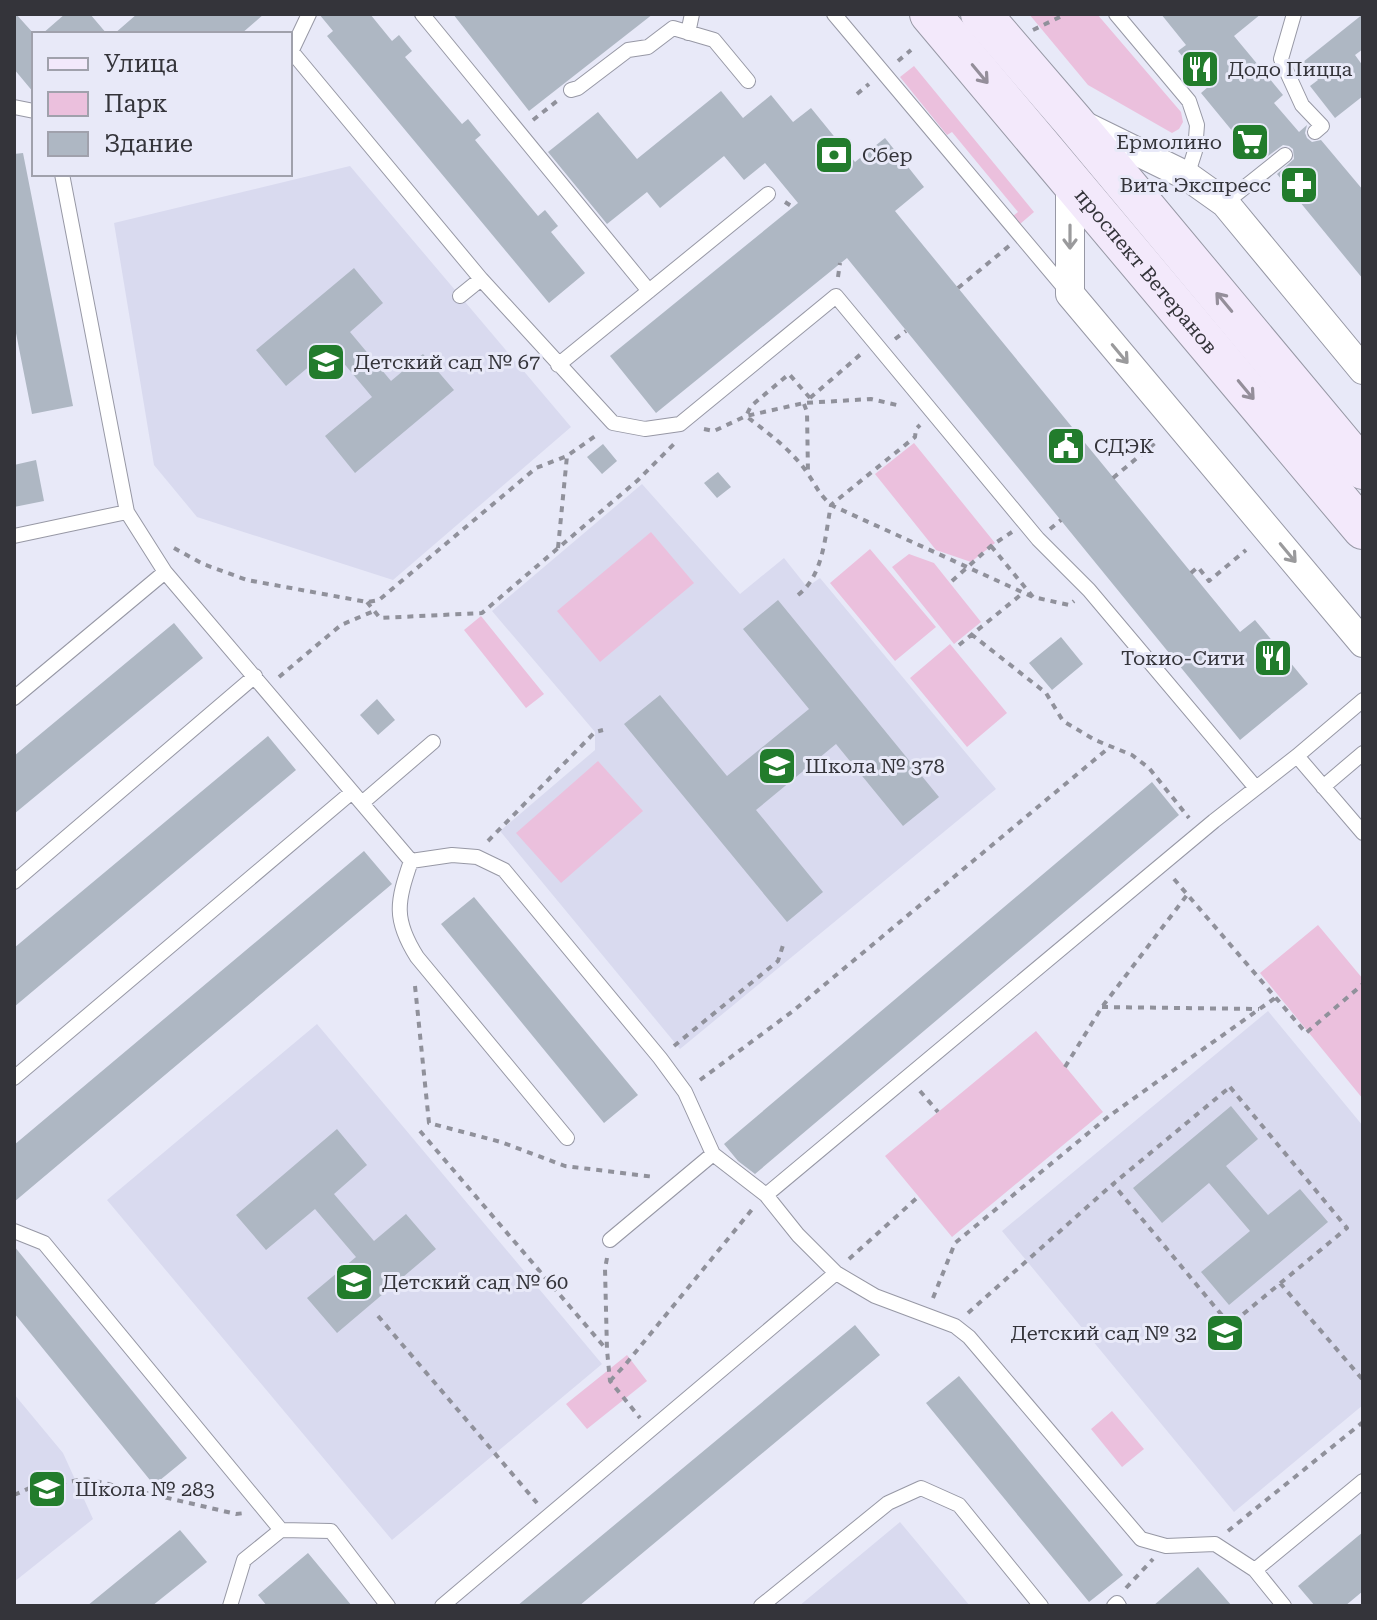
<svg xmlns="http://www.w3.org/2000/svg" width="1377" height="1620" font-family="'Roboto Serif',serif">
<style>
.built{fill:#d9daef}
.green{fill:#ebc0dd}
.building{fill:#aeb7c3}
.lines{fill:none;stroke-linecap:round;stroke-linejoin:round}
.lane-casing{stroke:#9798a5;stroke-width:16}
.street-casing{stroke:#9798a5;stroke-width:30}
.secondary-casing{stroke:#9798a5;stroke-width:42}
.path{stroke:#90919b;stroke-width:4;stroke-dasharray:6 6;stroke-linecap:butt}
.lane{stroke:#fff;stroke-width:14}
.street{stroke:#fff;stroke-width:28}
.secondary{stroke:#f3e9fb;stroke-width:40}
.oneway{stroke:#948e9a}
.oneway2{stroke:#9a9a9c}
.labels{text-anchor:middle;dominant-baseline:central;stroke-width:6;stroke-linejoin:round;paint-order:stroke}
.poi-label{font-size:20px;fill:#34343a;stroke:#e8e9f8;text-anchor:start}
.street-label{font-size:20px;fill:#34343a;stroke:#e8e9f8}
</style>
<rect width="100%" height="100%" fill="#e8e9f8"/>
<path class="built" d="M350 166 571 427 393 580 197 517 154 465 114 223Z
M642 484 740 594 784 558 807 587 820 578 996 789 680 1049 500 831 595 750V732L492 611Z
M1268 1011 1363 1126V1405L1234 1512 1002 1231Z
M317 1024 602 1364 392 1540 107 1200Z
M14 1394 63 1453 93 1519 14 1582Z
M900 1522 970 1606H799Z"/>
<path class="green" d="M1029 14H1097L1181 112 1183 122 1179 129 1172 133 1088 85Z
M914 66 1034 212 1020 224 1013 216 1018 212 952 132 947 135 900 77Z
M914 443 995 543 971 562 936 550 875 474Z
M651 532 694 583 600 662 557 611Z
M870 549 936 627 895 661 830 583Z
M909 554 934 563 981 622 954 644 892 567Z
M481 616 544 694 526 708 464 630Z
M950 644 1007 713 967 747 910 678Z
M598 761 643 811 561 883 516 833Z
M1318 925 1363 979V1099L1260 973Z
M1036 1031 1103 1112 952 1237 885 1156Z
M627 1355 647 1381 587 1429 566 1404Z
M1112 1411 1144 1449 1122 1467 1091 1429Z"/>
<path class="building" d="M14 14H16L34 34V93L14 69Z
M65 14H90L107 34H42Z
M137 14H264L241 34H114Z
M319 14H370L392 41 399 35 412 51 405 57 462 124 468 119 481 135 475 140 538 216 545 210 558 226 551 232 585 273 549 303 327 36 333 31Z
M453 14H653L529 111Z
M1161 14H1261L1234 36 1283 95 1274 103 1299 132 1307 125 1305 133 1307 138 1312 142 1321 140 1363 190V279L1277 174 1294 159 1293 149 1289 146 1283 145 1264 159 1257 151 1252 155 1201 93 1208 87 1178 51 1186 45Z
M1363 14V49L1355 55 1363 66V96L1335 118 1310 86 1318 80 1303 62Z
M721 91 743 118 771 95 793 122 811 108 855 162 885 138 924 187 895 211 1240 632 1255 620 1308 684 1240 740 847 258 656 413 610 356 798 203 765 163 744 180 724 156 660 208 647 192 607 224 548 152 598 112 637 159Z
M23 153 73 406 32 414 14 323V154Z
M354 268 383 303 350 332 391 381 423 354 454 390 355 473 325 436 372 397 331 348 286 386 256 350Z
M603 444 617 461 602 474 587 457Z
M36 460 44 501 14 507V465Z
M718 472 731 487 717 498 704 483Z
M778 600 939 797 903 826 836 744 756 810 823 892 787 922 624 724 660 695 727 776 809 709 743 629Z
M174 623 203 658 14 814V756Z
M1061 637 1083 664 1052 690 1029 663Z
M377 699 395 720 378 735 360 715Z
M268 736 296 770 14 1007V948Z
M1152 782 1179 815 755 1174 738 1161 724 1144Z
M364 851 392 884 14 1202V1145Z
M474 897 638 1095 604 1123 441 924Z
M1231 1106 1258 1139 1226 1166 1268 1215 1300 1189 1328 1222 1229 1305 1201 1272 1250 1231 1209 1183 1162 1223 1133 1188Z
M337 1129 367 1165 334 1194 374 1241 406 1214 436 1249 337 1333 307 1298 356 1257 315 1209 266 1250 236 1215Z
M14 1246 187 1458 154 1485 14 1313Z
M855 1325 880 1355 579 1606H517Z
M959 1376 1123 1575 1089 1602 926 1403Z
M180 1530 207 1562 152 1606H87Z
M1363 1532V1591L1345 1606H1315L1298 1586Z
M308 1553 352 1606H267L258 1595Z
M1198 1567 1232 1606H1153Z"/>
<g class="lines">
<defs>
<path id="lane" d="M422 14 649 291
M834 14 1067 291
M1116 14 1189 101 1197 125 1195 151 1187 176
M1294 14 1281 59 1302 105 1322 126 1315 132
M688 33 692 14
M292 52 481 279 613 423 645 429 680 424 836 296 1038 539 1089 590 1256 788
M290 54 309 14
M571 90 578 88 628 50 648 47 673 28 714 40 748 81
M14 107 34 111
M62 174 127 512 165 572 411 861 452 855 477 857 504 870 660 1058 685 1092 713 1154 766 1195 1214 821 1297 756 1363 700
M1225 203 1285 155
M460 296 481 279
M558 365 768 194
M14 536 127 512
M14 698 165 572
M1297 756 1363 833
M1323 787 1363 753
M362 803 433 742
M411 861C397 902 393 919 417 957L567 1138
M14 882 255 676
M14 1078 352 792
M766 1195 798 1235 836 1273
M14 1231 44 1243 281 1530 244 1560 230 1606
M610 1240 713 1154
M281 1530 331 1531 388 1606
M1255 1570 1363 1481
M442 1606 836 1273 875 1296 955 1326 969 1337 1141 1539 1166 1546 1215 1544 1255 1570 1284 1606
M761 1606 888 1503 921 1488 959 1505 1041 1606
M1114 1606 1117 1603 1119 1606"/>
<path id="street" d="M1083 125 1187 176 1225 203 1363 370
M1070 181V294L1363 643"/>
<g id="secondary">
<path id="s1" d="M930 14 1363 529"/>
<path d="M981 14 1073 121 1363 469"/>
</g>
</defs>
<use href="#lane" class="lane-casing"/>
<use href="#street" class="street-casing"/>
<use href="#secondary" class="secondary-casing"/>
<path class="path" d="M1033 30 1066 14
M898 61 911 50
M857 94 869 84
M533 120 557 101
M785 202 793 207
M838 277 840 263
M958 288 1009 246
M895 339 906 331
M810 398 789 374 751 406 746 416C768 433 793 451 808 474 817 487 818 493 831 505L1033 597
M810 398 861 354
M804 404 807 412 808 473
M704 429 714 431 746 416 804 403 871 399 901 406
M1113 478 1155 443
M1050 529 1061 520
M991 546 1033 597 1069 605 1074 601
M174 548 203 564 247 580 367 602 379 600 536 468 567 456 598 434
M558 548 567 456
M1191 573 1198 567 1209 581 1246 550
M952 581 991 546 1012 532
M798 595C824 575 825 535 831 505L915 437 916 429 920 425
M367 602 380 618 482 613 638 480 674 444
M971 634 1046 693 1063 721 1095 740 1132 755 1149 768 1189 818
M959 645 1023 593
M279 677 341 625 374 611
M488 841 595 732 603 730
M1174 879 1306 1033 1363 984
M415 986 429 1123 501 1142 565 1166 655 1177
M1102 1007 1259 1009
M674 1046 778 961 784 942
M1065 1067 1102 1007 1187 895
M700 1080 793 1011 1111 746
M1230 1087 1347 1228 1230 1325 1113 1184Z
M920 1091 938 1112
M420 1131 607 1350
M607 1258 605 1269 607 1350 610 1381 640 1418
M849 1259 918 1197
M1280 1283 1363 1380
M933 1298 955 1243 1109 1116 1275 998
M968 1313 1113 1184
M378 1316 537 1503
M610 1381 625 1365 754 1207
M14 1495 32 1487 87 1479 236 1514 245 1513
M1228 1531 1363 1422
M1126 1588 1153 1559"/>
<use href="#lane" class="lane"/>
<use href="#street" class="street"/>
<use href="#secondary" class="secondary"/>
</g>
<defs><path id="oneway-shaft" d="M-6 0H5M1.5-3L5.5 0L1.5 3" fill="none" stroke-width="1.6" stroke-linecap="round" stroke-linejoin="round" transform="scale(2)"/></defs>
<g class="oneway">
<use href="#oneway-shaft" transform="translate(980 74) rotate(50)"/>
<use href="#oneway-shaft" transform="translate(1224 302) rotate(-130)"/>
<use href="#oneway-shaft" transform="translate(1246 390) rotate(50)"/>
</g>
<g class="oneway2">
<use href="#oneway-shaft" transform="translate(1070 237) rotate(90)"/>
<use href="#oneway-shaft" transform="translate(1120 354) rotate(50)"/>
<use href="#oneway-shaft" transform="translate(1288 553) rotate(50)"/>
</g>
<defs>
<symbol id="restaurant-square" viewBox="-11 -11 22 22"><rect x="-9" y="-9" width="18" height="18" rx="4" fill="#227c2c" stroke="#e8e9f8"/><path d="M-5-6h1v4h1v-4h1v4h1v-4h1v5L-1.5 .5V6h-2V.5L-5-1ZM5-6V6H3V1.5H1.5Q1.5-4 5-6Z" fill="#fff"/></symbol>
<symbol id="supermarket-square" viewBox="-11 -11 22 22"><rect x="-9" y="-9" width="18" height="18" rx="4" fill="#227c2c" stroke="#e8e9f8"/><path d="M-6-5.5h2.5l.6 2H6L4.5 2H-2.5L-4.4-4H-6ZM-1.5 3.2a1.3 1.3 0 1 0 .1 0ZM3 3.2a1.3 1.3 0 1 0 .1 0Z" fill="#fff"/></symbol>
<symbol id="bank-square" viewBox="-11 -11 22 22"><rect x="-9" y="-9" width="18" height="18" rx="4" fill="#227c2c" stroke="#e8e9f8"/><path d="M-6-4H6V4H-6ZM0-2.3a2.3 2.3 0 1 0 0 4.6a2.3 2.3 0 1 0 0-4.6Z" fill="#fff"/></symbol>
<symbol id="pharmacy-square" viewBox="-11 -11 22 22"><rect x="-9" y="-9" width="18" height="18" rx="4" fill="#227c2c" stroke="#e8e9f8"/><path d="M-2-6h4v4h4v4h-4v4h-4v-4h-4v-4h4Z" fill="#fff"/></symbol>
<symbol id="school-square" viewBox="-11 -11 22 22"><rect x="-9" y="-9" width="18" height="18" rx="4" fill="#227c2c" stroke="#e8e9f8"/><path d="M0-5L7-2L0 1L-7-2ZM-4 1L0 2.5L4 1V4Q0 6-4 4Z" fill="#fff"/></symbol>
<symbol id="civic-square" viewBox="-11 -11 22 22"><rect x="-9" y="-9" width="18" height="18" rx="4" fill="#227c2c" stroke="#e8e9f8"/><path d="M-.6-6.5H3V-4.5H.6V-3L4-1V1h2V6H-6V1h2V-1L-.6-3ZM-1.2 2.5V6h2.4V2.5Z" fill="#fff"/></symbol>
</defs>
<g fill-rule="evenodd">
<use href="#restaurant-square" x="1178" y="47" width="44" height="44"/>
<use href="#supermarket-square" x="1228" y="120" width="44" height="44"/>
<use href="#bank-square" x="812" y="133" width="44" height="44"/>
<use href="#pharmacy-square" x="1277" y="163" width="44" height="44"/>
<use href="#school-square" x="304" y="340" width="44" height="44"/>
<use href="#civic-square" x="1044" y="424" width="44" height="44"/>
<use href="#restaurant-square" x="1251" y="636" width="44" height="44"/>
<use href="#school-square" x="755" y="744" width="44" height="44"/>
<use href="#school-square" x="332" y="1260" width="44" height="44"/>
<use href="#school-square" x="1203" y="1311" width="44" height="44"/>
<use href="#school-square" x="25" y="1467" width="44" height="44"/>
</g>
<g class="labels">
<g class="poi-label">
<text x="1228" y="69">Додо Пицца</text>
<text x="1222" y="142" text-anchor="end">Ермолино</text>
<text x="862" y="155">Сбер</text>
<text x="1271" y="185" text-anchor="end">Вита Экспресс</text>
<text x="354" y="362">Детский сад № 67</text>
<text x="1094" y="446">СДЭК</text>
<text x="1245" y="658" text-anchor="end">Токио-Сити</text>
<text x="805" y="766">Школа № 378</text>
<text x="382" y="1282">Детский сад № 60</text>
<text x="1197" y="1333" text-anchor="end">Детский сад № 32</text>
<text x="75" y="1489">Школа № 283</text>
</g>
<g class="street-label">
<text stroke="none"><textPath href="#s1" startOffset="336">проспект Ветеранов</textPath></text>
</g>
</g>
<rect width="1377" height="1620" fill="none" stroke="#34343a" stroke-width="32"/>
<rect x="32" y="32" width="260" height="144" fill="#e8e9f8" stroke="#a0a1ac" stroke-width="2"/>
<rect x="48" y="58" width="40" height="12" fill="#f3e9fb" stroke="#a0a1ac" stroke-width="2"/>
<text x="104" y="72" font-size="24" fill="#34343a">Улица</text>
<rect x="48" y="92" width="40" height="24" fill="#ebc0dd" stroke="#a0a1ac" stroke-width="2"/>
<text x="104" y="112" font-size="24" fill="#34343a">Парк</text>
<rect x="48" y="132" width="40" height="24" fill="#aeb7c3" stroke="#a0a1ac" stroke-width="2"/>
<text x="104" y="152" font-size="24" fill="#34343a">Здание</text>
</svg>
